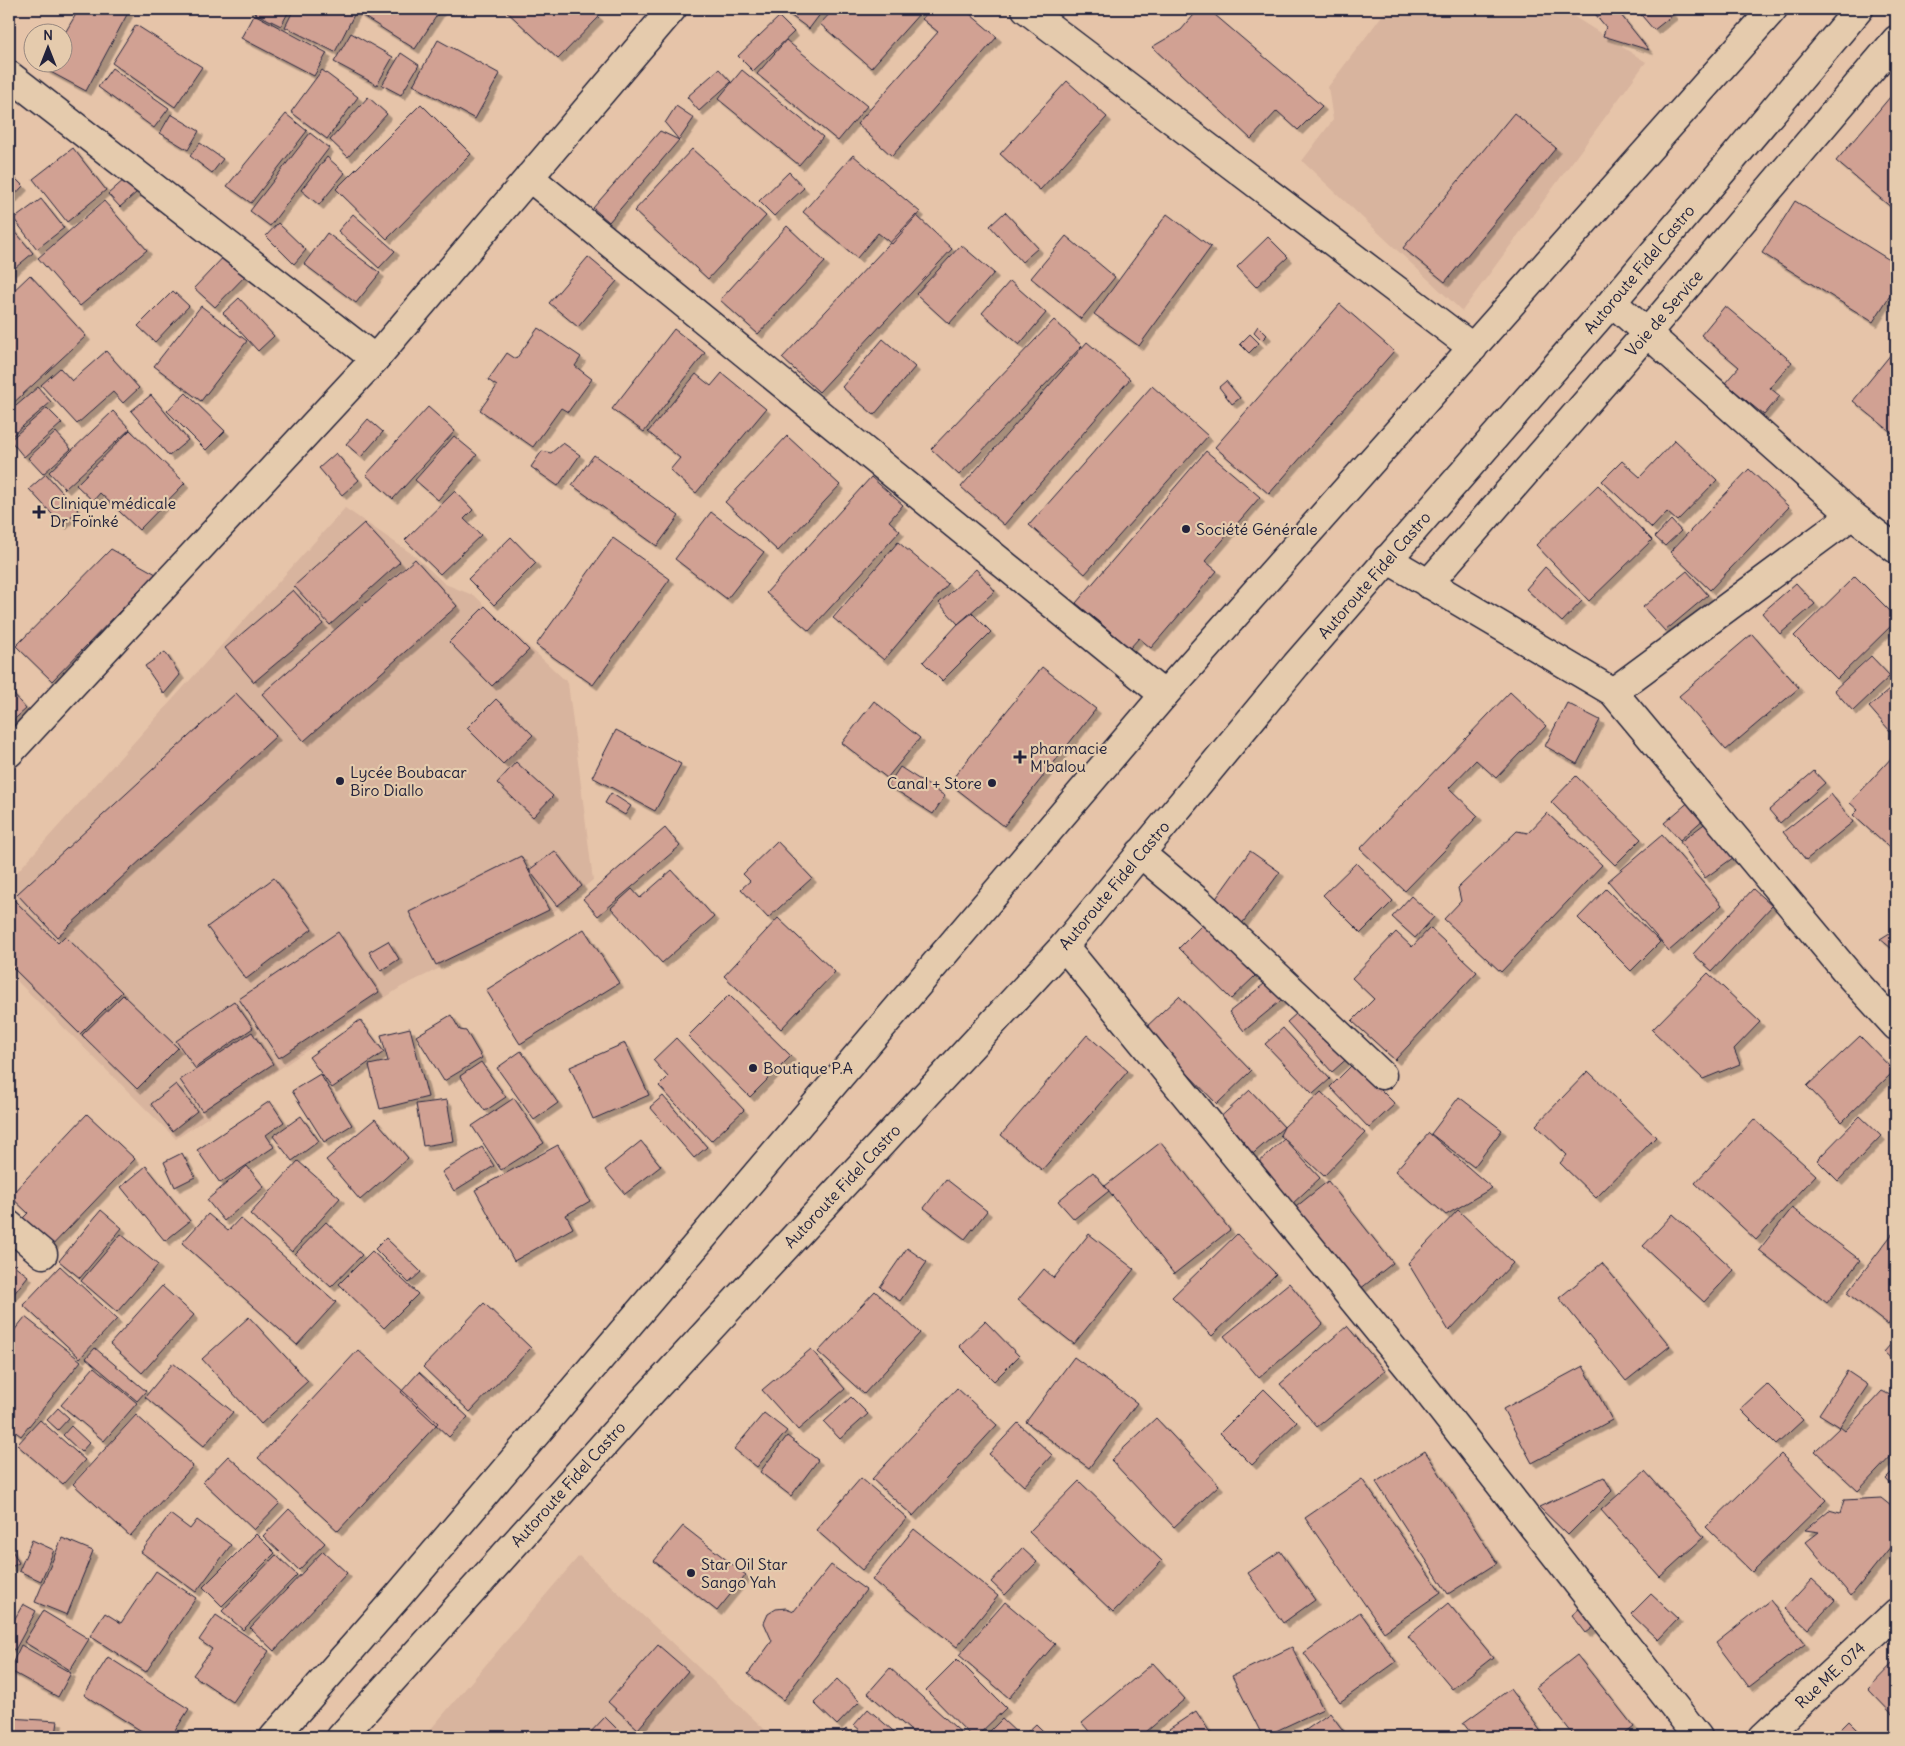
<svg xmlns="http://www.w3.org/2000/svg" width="1905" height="1746" font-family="Delius,sans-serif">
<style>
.built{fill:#d8b49e}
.building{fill:#d1a193;stroke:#22223b;filter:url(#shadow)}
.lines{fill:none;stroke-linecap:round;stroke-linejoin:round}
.minor-casing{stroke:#22223b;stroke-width:31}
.highway-casing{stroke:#22223b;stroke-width:31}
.minor{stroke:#e5cbad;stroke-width:28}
.highway{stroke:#e5cbad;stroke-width:28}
.poi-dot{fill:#22223b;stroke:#e5cbad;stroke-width:2}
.labels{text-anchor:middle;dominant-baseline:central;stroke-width:4.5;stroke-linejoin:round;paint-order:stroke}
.street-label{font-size:16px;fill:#22223b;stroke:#e5cbad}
.poi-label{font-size:16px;fill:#22223b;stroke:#e5cbad;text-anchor:start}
</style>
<defs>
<filter id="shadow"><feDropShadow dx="4.5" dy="4.5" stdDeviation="0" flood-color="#0004"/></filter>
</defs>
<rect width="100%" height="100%" fill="#e6c4a9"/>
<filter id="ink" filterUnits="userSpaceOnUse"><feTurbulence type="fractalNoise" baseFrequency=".02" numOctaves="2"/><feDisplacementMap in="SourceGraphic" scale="10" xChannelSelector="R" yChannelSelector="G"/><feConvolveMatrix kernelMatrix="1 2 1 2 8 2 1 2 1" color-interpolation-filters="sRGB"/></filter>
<g filter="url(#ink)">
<path class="built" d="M1387 9H1562L1646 62 1462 311 1302 161 1333 120 1328 87Z
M345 508 415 556 445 584 475 596 568 683 593 880 551 914 401 987 176 1139 9 973V881Z
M579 1556 773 1737H424Z"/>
<path class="building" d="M79 9H130L86 91 45 69 49 62H62V38Z
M247 9H290L281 26Z
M294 9H357L335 52 285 27Z
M361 9H441L415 49 358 13Z
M504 9H590L599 17 558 59Z
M782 9H824L809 29Z
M834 9H915L920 13 871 68 820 24Z
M930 9H964L997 37 892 156 857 124 938 32 922 19Z
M1199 9H1208L1322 106 1298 130 1277 111 1251 139 1152 47 1181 30Z
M1591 9H1616L1649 50 1603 36 1606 27Z
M1636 9H1668L1673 15 1654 30Z
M254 14 327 53 314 76 241 38Z
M779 17 794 32 753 71 738 56Z
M136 25 202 67 175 107 112 63Z
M351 33 393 57 377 85 334 62Z
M438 40 500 74 475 119 413 85Z
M786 40 867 106 838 141 757 74Z
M401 53 419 65 401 95 382 85Z
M112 68 169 108 154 128 98 87Z
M719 69 731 82 699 111 687 97Z
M322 70 358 97 327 139 291 112Z
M742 70 823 137 799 165 718 99Z
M1067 81 1107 117 1040 190 1000 154Z
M1896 90V205L1893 209 1836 161Z
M368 97 387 114 348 157 330 140Z
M421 104 471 154 387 239 336 189Z
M676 106 694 118 679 140 665 123Z
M1514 113 1556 148 1445 282 1403 248Z
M171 114 199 131 188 150 160 133Z
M286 114 307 131 251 203 227 186Z
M660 131 679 140 609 222 593 208Z
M310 133 329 148 270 226 250 211Z
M200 143 223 159 212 173 190 156Z
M73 148 106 190 67 222 33 179Z
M692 149 766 216 708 279 634 211Z
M853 155 920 212 892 244 878 233 857 258 803 212Z
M327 157 345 173 319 205 301 190Z
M9 172 23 186 9 201Z
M789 172 804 188 774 216 759 201Z
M125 179 137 192 120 207 108 194Z
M41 199 64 228 37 249 14 219Z
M104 201 147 250 80 306 38 258Z
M1795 201 1896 264V286L1873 322 1762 253Z
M1005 212 1038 248 1022 262 990 226Z
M353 214 395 251 379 268 338 231Z
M1167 214 1211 247 1139 346 1094 314Z
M916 215 952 249 819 392 782 358Z
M278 223 306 250 294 264 266 236Z
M9 224 33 253 9 273Z
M787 226 825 262 758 334 720 300Z
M327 233 380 273 356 303 304 264Z
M1066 236 1115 277 1081 319 1031 278Z
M1268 237 1288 257 1256 287 1237 267Z
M961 245 994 273 949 324 916 294Z
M230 250 251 270 215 307 194 288Z
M588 257 617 281 578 327 549 303Z
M30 275 86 336 9 407V295Z
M1010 281 1046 313 1019 345 982 313Z
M173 291 189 306 155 342 138 326Z
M239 298 274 336 258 351 223 313Z
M1340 304 1394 351 1269 494 1215 447Z
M201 306 247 341 201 401 154 366Z
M1725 306 1792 362 1770 388 1780 396 1764 415 1725 383 1739 367 1701 335Z
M1054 320 1082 346 959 475 931 449Z
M1258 326 1267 335 1262 340 1254 332Z
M538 328 581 357 575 366 592 379 568 412 561 408 533 447 480 410 497 386 488 380 507 353 516 359Z
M674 329 705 353 644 432 612 409Z
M1250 334 1259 343 1249 353 1240 344Z
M883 339 915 367 874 415 842 387Z
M1087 342 1130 379 1004 525 961 487Z
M1896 348V436L1853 401Z
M106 351 139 388 123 403 113 392 77 424 41 385 60 368 72 381Z
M722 373 766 409 696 493 670 470 680 458 648 432 696 374 711 386Z
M1226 381 1240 398 1232 404 1219 387Z
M1152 386 1208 436 1085 574 1029 525Z
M38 387 51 402 9 438V412Z
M186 393 225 431 206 450 167 411Z
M151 395 188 440 169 456 131 411Z
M428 407 455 431 393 499 366 475Z
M47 408 62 423 24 457 10 440Z
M113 411 130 429 65 489 49 472Z
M368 419 383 432 361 457 346 444Z
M130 430 185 483 139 530 100 493 93 501 76 485Z
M56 432 71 449 43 474 28 458Z
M454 436 477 455 438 500 415 480Z
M787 436 840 485 778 551 725 502Z
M1675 440 1717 480 1677 521 1667 512 1652 528 1602 481 1622 461 1640 477Z
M563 443 580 455 558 486 531 467 542 451 551 453Z
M1206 451 1260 497 1205 561 1217 571 1151 648 1139 638 1130 648 1076 603Z
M336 453 359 480 342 495 319 468Z
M594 455 679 516 657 546 572 485Z
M1749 469 1789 507 1710 590 1670 552Z
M46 474 78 510 62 525 29 489Z
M871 477 903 505 889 521 900 531 809 631 766 593Z
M1598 485 1652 540 1589 601 1536 545Z
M455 491 473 510 464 519 481 535 440 574 405 540Z
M711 512 764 552 727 599 675 559Z
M1671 520 1681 531 1665 546 1655 537Z
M364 523 400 562 330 625 294 586Z
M511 537 536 563 494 605 468 579Z
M613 538 670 579 593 685 536 645Z
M898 542 948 584 884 660 833 618Z
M111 549 156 574 52 681 16 646Z
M415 559 457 606 304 741 262 694Z
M1545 567 1582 601 1562 622 1526 589Z
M976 569 995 591 958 624 939 603Z
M1687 571 1708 595 1665 631 1643 607Z
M1855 576 1896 617V621L1837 679 1794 636Z
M1796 583 1815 604 1780 634 1762 613Z
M293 590 323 624 254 682 225 648Z
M485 606 529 650 492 686 449 642Z
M972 613 991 632 942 681 923 662 958 624Z
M1752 634 1799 688 1726 750 1679 696Z
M165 652 180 675 164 694 145 666Z
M1871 656 1890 676 1853 711 1834 690Z
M1042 667 1096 709 1004 826 949 783Z
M1896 684V725L1890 731 1869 707Z
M9 689 26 709 9 724Z
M1510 692 1546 726 1496 778 1476 760 1449 788 1478 816 1405 891 1360 849Z
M236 693 276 736 57 937 17 894Z
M496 699 533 735 503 764 467 728Z
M874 701 920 738 887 778 842 743Z
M1567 703 1600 720 1577 764 1545 746Z
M616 730 681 764 655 811 592 777Z
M1894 755 1896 757V854L1853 815 1858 810 1850 803Z
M516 762 553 796 533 817 497 783Z
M900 767 945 796 933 814 888 785Z
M1814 771 1825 783 1780 823 1769 810Z
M1576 776 1641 839 1615 865 1551 802Z
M611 793 631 806 625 815 605 803Z
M1831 794 1853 822 1806 860 1783 832Z
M1691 800 1706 817 1680 840 1664 823Z
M1547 813 1602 865 1501 972 1444 919 1461 901 1458 888 1517 831 1528 833Z
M1711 819 1737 855 1705 878 1680 842Z
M665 828 680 846 598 916 583 899Z
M1662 835 1722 905 1669 951 1608 881Z
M777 841 812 878 768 918 741 889 750 881 743 874Z
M555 851 582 886 557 906 529 870Z
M1250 851 1280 872 1241 925 1212 904Z
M521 856 549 910 436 965 409 912Z
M1356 863 1393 901 1361 933 1323 895Z
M672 870 714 917 662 963 611 908 632 889 640 898Z
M274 878 312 929 246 979 207 927Z
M1606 889 1660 942 1631 971 1578 918Z
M1753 889 1772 906 1712 971 1693 954Z
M1411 896 1434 917 1415 938 1392 917Z
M13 899 58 943 65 936 122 992 80 1034 9 964V904Z
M778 918 835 972 781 1029 724 976Z
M1203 924 1255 976 1231 999 1179 948Z
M1430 928 1477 972 1395 1060 1352 1021 1374 999 1352 978 1396 932 1412 947Z
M584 929 619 983 520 1044 486 990Z
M1896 929V952L1880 939Z
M338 932 379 992 279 1058 239 999Z
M388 941 399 959 381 971 369 952Z
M1708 973 1760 1022 1734 1049 1740 1064 1703 1079 1652 1030Z
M1269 980 1284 998 1244 1031 1229 1012Z
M123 995 178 1048 137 1089 82 1035Z
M729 995 791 1056 750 1097 688 1036Z
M1179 996 1251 1071 1217 1104 1144 1029Z
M234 1001 253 1028 195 1068 176 1041Z
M1306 1005 1351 1055 1332 1072 1287 1022Z
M451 1015 460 1030 466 1031 482 1058 444 1081 416 1036Z
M360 1020 384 1052 332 1088 309 1057Z
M410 1028 428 1097 380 1109 369 1065 388 1061 381 1035Z
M1283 1028 1330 1079 1313 1094 1265 1044Z
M252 1032 273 1064 202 1111 180 1080Z
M1087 1035 1128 1071 1042 1170 1001 1135Z
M1860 1036 1894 1071 1842 1122 1807 1086Z
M676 1038 744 1110 711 1141 659 1086 668 1077 653 1060Z
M625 1043 649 1095 593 1119 570 1067Z
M521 1051 558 1103 534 1120 497 1068Z
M481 1062 506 1097 485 1111 460 1076Z
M1354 1063 1395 1104 1369 1128 1330 1087Z
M1588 1071 1656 1137 1596 1198 1560 1163 1567 1155 1536 1125Z
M320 1074 352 1125 324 1142 292 1091Z
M176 1084 197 1111 172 1131 151 1104Z
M1250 1090 1284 1127 1248 1158 1215 1122Z
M1321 1092 1365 1133 1324 1176 1280 1135 1284 1127Z
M663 1096 707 1147 694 1158 650 1107Z
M1459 1097 1502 1130 1474 1167 1431 1134Z
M514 1098 544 1143 501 1170 472 1126Z
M447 1100 454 1141 423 1146 416 1104Z
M270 1101 284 1122 266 1135 274 1147 220 1183 197 1150Z
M87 1114 135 1159 45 1253 15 1226 28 1213 10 1196Z
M301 1116 319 1141 292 1161 273 1136Z
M1860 1116 1881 1136 1838 1181 1817 1160Z
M375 1119 408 1158 360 1200 326 1160Z
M1754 1119 1816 1175 1756 1240 1695 1183Z
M1429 1133 1492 1188 1446 1215 1395 1171Z
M1284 1139 1320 1178 1291 1205 1254 1167Z
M641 1141 661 1166 625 1194 605 1170Z
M1161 1142 1230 1230 1174 1274 1105 1186Z
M558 1145 590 1201 566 1215 573 1228 514 1261 475 1190Z
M482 1147 494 1166 454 1191 442 1172Z
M182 1153 195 1177 175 1187 164 1162Z
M298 1161 340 1198 292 1252 250 1214Z
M146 1166 190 1221 165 1241 121 1187Z
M247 1166 264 1187 224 1221 207 1200Z
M1093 1172 1109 1191 1074 1219 1058 1201Z
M946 1179 987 1211 965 1239 924 1208Z
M1328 1181 1393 1263 1355 1293 1291 1211Z
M1792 1208 1860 1260 1827 1303 1759 1250Z
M101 1210 122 1228 80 1278 59 1261Z
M1458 1210 1513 1263 1449 1331 1408 1263Z
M208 1214 228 1231 240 1218 336 1302 297 1345 182 1243Z
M1673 1214 1734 1270 1704 1302 1643 1246Z
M326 1222 362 1255 331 1287 295 1254Z
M1896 1229V1314L1888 1325 1847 1293Z
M121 1234 158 1265 117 1312 81 1281Z
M1089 1234 1134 1269 1074 1344 1018 1300 1044 1269 1054 1278Z
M1237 1234 1276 1274 1212 1336 1172 1297Z
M386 1238 421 1272 409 1283 375 1249Z
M907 1248 927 1262 900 1301 880 1287Z
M372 1251 418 1294 384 1328 339 1284Z
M9 1261 28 1276 9 1300Z
M1602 1263 1670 1346 1626 1381 1559 1298Z
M60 1266 117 1319 80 1358 23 1305Z
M1289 1283 1323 1324 1259 1378 1224 1336Z
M162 1286 194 1315 142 1373 110 1344Z
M875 1291 920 1333 864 1394 818 1352Z
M484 1303 531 1348 470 1412 423 1367Z
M25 1317 81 1361 21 1436 9 1427V1337Z
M249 1317 308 1381 261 1424 202 1359Z
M985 1321 1019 1356 994 1381 959 1346Z
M1347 1326 1385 1371 1317 1427 1280 1384Z
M1896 1338V1363L1884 1352Z
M95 1348 146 1391 137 1401 86 1358Z
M811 1349 845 1389 798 1430 762 1390Z
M358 1350 438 1423 338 1531 258 1458Z
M1074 1357 1137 1403 1089 1468 1026 1422Z
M173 1363 233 1412 204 1446 145 1397Z
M1583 1366 1612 1420 1532 1463 1503 1409Z
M94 1367 137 1403 104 1441 61 1405Z
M1847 1371 1868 1385 1840 1427 1819 1414Z
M419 1372 468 1417 449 1437 401 1392Z
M1767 1384 1803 1420 1776 1445 1740 1409Z
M957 1388 997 1425 913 1516 872 1479Z
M1264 1389 1297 1422 1252 1465 1220 1433Z
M1882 1391 1896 1398V1451L1858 1491 1815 1451 1840 1427 1845 1431Z
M851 1397 868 1414 840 1439 824 1422Z
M58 1408 69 1418 58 1430 47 1420Z
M764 1413 787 1431 757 1467 734 1449Z
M136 1415 193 1466 130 1536 73 1484Z
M1156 1418 1219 1485 1174 1527 1111 1460Z
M40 1420 85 1460 63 1484 17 1445Z
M1018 1423 1052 1455 1024 1486 989 1454Z
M71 1426 89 1443 81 1452 63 1435Z
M787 1436 818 1460 791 1496 760 1472Z
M1425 1451 1497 1563 1448 1594 1376 1482Z
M1781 1454 1826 1500 1752 1572 1706 1527Z
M228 1456 280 1503 254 1530 203 1482Z
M1896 1469V1490L1886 1479Z
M1645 1471 1704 1537 1660 1577 1601 1510Z
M1604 1477 1612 1491 1568 1535 1539 1507Z
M861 1478 907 1518 862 1570 816 1530Z
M1362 1479 1441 1592 1384 1632 1305 1518Z
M1079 1481 1162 1561 1113 1612 1029 1532Z
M1881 1498 1896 1510V1540L1851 1596 1806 1542 1819 1532 1805 1530 1829 1510 1840 1513 1844 1500Z
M289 1509 325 1543 299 1570 263 1536Z
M170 1514 190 1529 197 1520 231 1545 196 1592 141 1552Z
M683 1526 746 1575 717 1611 654 1561Z
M914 1529 998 1596 957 1647 872 1580Z
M256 1534 275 1553 222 1606 203 1587Z
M62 1538 93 1551 67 1615 35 1602Z
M32 1540 54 1550 41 1581 19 1571Z
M9 1545 19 1563 9 1568Z
M1022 1548 1037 1562 1005 1595 991 1582Z
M323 1551 347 1573 274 1651 250 1628Z
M1280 1551 1315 1600 1283 1623 1248 1573Z
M276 1555 297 1575 243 1630 222 1611Z
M831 1565 866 1590 783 1700 748 1674 772 1641 764 1623 768 1614 776 1609 786 1608 794 1611Z
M156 1571 196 1598 146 1672 90 1636 105 1613 121 1623Z
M1812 1579 1835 1600 1808 1629 1785 1608Z
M1651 1594 1678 1619 1658 1640 1631 1614Z
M1770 1600 1805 1644 1749 1687 1716 1643Z
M1005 1602 1055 1644 1009 1698 959 1655Z
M1448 1603 1493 1657 1452 1689 1408 1636Z
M23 1604 36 1611 15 1650 9 1647V1629Z
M1580 1608 1594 1627 1586 1633 1572 1615Z
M43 1611 89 1639 70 1670 24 1642Z
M1360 1612 1396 1662 1340 1702 1304 1653Z
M216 1615 269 1651 233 1702 193 1675 212 1649 199 1640Z
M21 1645 71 1673 58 1697 9 1670Z
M658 1645 688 1671 638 1729 608 1702Z
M1292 1647 1323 1709 1263 1737 1232 1676Z
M1577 1655 1634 1727 1621 1737H1575L1536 1687Z
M108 1657 189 1709 171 1737H151L84 1695Z
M957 1659 1006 1708 976 1737H972L926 1690Z
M1896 1660V1718L1868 1689Z
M1153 1663 1185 1699 1140 1737H1094L1082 1723Z
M890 1668 966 1737H918L868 1693Z
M837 1679 860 1701 837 1725 814 1703Z
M1510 1689 1545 1737H1474L1463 1723Z
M868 1709 900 1737H868L854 1725Z
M1196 1711 1213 1737H1175L1169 1729Z
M1330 1713 1348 1737H1296Z
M605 1717 623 1735 621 1737H586Z
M9 1718 58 1721 56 1735 77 1737H9Z
M1002 1719 1019 1735 1017 1737H984Z
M1849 1721 1865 1737H1833Z
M1036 1724 1046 1734 1042 1737H1022Z
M846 1729 856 1737H838Z"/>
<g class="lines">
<defs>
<path id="minor" d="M1026 9 1473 348
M9 75 375 359
M529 177 1164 695
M1612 302 1852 515 1896 549
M1387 559 1613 692 1851 977 1896 1026
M1428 584 1647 333 1896 40
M1613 692 1852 515
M9 753 375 359 672 9
M1140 853 1200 903 1382 1075
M1064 946 1413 1373 1698 1737
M9 1225 43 1254
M1763 1737 1896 1613"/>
<path id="highway" d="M274 1737 398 1596 1164 695 1773 9
M341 1737 644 1400 1064 946 1296 665 1612 302 1859 9"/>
</defs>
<use href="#minor" class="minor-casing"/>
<use href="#highway" class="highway-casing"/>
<use href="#minor" class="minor"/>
<use href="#highway" class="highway"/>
</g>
</g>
<g class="poi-dot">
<path d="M36.5 504.5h5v5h5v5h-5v5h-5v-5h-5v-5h5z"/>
<circle cx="1186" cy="529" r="5"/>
<path d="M1017.5 749.5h5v5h5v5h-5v5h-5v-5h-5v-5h5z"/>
<circle cx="340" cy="781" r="5"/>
<circle cx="992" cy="783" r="5"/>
<circle cx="753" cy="1068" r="5"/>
<circle cx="691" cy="1573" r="5"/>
</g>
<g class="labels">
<g class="street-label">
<text transform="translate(1639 269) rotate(-50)">Autoroute Fidel Castro</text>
<text transform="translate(1664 313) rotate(-49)">Voie de Service</text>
<text transform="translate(1374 575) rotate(-49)">Autoroute Fidel Castro</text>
<text transform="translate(1114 885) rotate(-50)">Autoroute Fidel Castro</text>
<text transform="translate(842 1186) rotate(-47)">Autoroute Fidel Castro</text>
<text transform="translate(568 1484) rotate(-48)">Autoroute Fidel Castro</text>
<text transform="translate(1830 1675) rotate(-43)">Rue ME. 074</text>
</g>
<g class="poi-label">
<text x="50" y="503">Clinique médicale<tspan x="50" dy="18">Dr Foïnké</tspan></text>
<text x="1196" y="529">Société Générale</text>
<text x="1030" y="748">pharmacie<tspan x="1030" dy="18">M'balou</tspan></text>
<text x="350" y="772">Lycée Boubacar<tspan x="350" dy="18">Biro Diallo</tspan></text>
<text x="982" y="783" text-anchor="end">Canal + Store</text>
<text x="763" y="1068">Boutique P.A</text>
<text x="701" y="1564">Star Oil Star<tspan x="701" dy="18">Sango Yah</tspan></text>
</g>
</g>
<rect width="1905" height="1746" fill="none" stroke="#e5cbad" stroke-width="30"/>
<rect x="15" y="15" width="1875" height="1716" fill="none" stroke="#22223b" stroke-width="2" filter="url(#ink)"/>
<g transform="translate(48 48)"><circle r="24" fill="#e5cbad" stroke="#97877f"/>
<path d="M0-4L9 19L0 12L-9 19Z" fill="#22223b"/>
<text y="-8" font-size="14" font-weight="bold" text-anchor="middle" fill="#22223b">N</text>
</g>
</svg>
